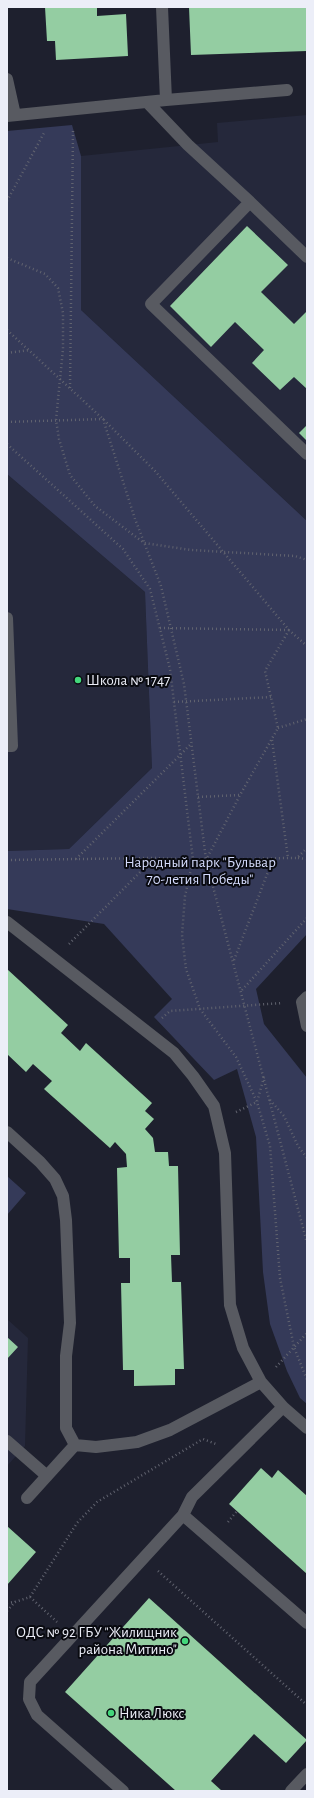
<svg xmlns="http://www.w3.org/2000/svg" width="314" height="1798" font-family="'Alegreya Sans',sans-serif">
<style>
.built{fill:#25283b}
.green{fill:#353a59}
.building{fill:#94cda2}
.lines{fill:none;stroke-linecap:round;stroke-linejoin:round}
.path{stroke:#61636f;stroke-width:2.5;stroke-dasharray:1 3;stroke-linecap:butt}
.lane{stroke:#585a61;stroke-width:12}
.poi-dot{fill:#43d77b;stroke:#090a10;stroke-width:1.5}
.labels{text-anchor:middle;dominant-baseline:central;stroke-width:4;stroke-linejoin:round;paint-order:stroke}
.poi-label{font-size:15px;fill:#eceef8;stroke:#090a10;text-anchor:start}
.park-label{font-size:15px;fill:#d5dcfd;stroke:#090a10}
</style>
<rect width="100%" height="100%" fill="#1e202e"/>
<path class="built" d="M307 115V521L81 310V156L218 142 217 123Z
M7 474 145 592 152 768 69 849 7 851Z
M7 1319 28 1338 25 1446 7 1466Z"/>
<path class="green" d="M72 125 81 156V310L307 521V934L256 989 264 1024 307 1078V1404L300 1398 287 1371 270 1324 263 1272 256 1137 237 1069 214 1080 154 1017 172 999 104 924 7 909V851L69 849 152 768 145 592 7 474V131Z
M7 1176 26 1193 7 1215Z"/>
<path class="building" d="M45 7H97V16L126 14 128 56 56 60 55 41H47Z
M189 7H307V51L191 55Z
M247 226 288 265 261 292 294 324 307 311V389L294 377 280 390 252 363 264 350 235 322 211 347 170 306Z
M307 425V441L299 433Z
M7 969 68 1025 61 1033 80 1051 86 1043 152 1103 145 1111 154 1119 145 1129 153 1138 155 1152H168L169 1166H178L180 1255H171L172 1282H181L184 1369H175V1385L134 1386V1370H123L121 1283H130V1258H119L117 1168 127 1167 126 1154 115 1142 110 1148 44 1089 52 1081 33 1064 26 1072 7 1054Z
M7 1337 18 1347 7 1359Z
M261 1468 272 1478 278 1470 307 1496V1574L229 1504Z
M7 1526 36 1552 7 1585Z
M149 1598 307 1740 286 1763 254 1734 211 1781 222 1791H176L65 1692Z"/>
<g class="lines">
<path class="path" d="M7 201 44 133
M7 258 45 274 58 288 63 313V349L56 420 59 439 70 475 95 506 144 543 191 550 295 556 307 560
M7 330 103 419 155 471 289 630 307 646
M7 353 30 350
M70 388 73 131
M7 422 103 419 135 519 161 586 184 684 206 860
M7 444 123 549 150 589 170 669 193 860 185 896 182 935 186 969 200 1009 236 1057 257 1102 270 1146 280 1278 294 1347 307 1380
M160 628 289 630
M289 630 265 671 278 728 240 795 206 860 307 1243
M174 702 271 697
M278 728 307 719
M272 740 288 858
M198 797 240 795
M298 858 307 859
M76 859 192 743
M7 860 153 858 206 860 288 858H297L307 848
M69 944 153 859
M234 960 273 859
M242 990 307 918
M162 1018 170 1011 282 1003
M270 1100 284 1116 298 1146 307 1158
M236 1112 257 1102 264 1077
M276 1367 307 1333
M228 1522 237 1511
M158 1571 307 1705
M30 1597 57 1622
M7 1603 14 1602
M7 1611 15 1602 30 1597 77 1523 97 1502 203 1439 216 1444"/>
<path class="lane" d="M162 7 166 100
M7 79 15 115
M147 102 188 145 250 202 307 257
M7 116 166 100 287 90
M250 202 151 304 307 454
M7 618 12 746H7
M7 922 174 1053 193 1076 214 1106 225 1153 230 1305 243 1348 261 1382 283 1407 307 1428
M307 997 302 1002 307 1026
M7 1132 40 1162 55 1179 63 1196 66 1220 70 1323 66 1356V1428L75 1445 96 1447 137 1442 170 1430 261 1382
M7 1441 47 1476
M27 1498 75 1445
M183 1515 307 1623
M123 1791 37 1715 29 1699 30 1682 183 1515 192 1497 283 1407
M291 1791 307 1774"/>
</g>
<g class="poi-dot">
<circle cx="78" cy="680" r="4"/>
<circle cx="185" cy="1641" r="4"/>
<circle cx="111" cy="1713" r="4"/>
</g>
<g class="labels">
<g class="poi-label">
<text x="86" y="680">Школа № 1747</text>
<text x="177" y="1632" text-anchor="end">ОДС № 92 ГБУ "Жилищник<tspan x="177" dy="17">района Митино"</tspan></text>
<text x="119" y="1713">Ника Люкс</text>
</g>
<g class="park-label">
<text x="200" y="862">Народный парк "Бульвар<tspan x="200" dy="17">70-летия Победы"</tspan></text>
</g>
</g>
<rect width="314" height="1798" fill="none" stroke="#eceef8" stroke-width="16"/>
</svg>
